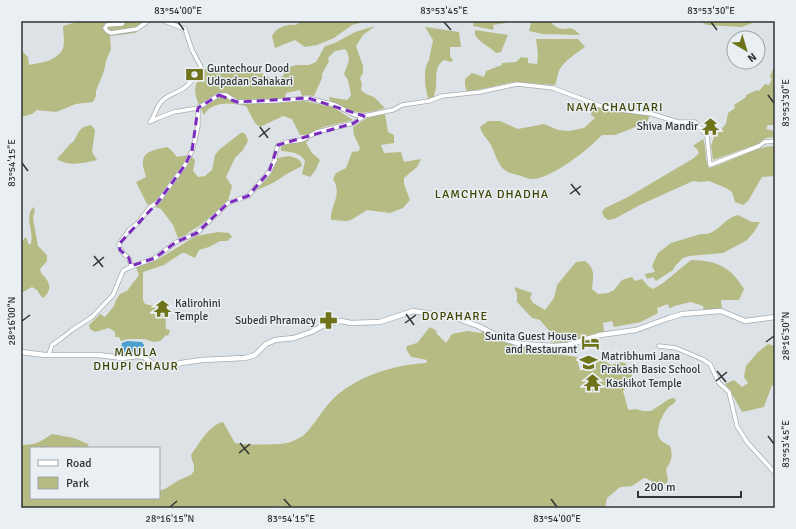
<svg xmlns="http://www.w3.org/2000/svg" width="796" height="529" font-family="Signika,sans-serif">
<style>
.green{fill:#b6bb83}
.water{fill:#4ca0ce}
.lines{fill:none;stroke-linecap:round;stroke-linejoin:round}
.street-casing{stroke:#a6acaf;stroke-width:5}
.secondary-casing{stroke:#a6acaf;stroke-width:6}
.street{stroke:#fff;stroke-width:3.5}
.secondary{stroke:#fff;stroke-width:4.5}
.marked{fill:none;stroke:#7b2cbf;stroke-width:3;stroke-dasharray:8 5;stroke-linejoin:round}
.ticks{fill:none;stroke:#313435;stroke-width:1.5}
.labels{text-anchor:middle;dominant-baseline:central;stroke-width:3;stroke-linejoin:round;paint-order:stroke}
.poi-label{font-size:11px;fill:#313435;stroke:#e9eff3;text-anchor:start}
.neighbourhood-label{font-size:12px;letter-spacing:1px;fill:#414403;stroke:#e9eff3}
.neatline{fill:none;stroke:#313435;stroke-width:1.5}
.ticks-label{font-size:10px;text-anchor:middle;fill:#313435}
</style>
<rect width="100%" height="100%" fill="#dce2e6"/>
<path class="green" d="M80 21H122L142 23V28L135 33 110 36 111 49 106 61 104 71 96 91V96L93 102 76 104 56 112 37 110 32 114 21 117V50L28 57 29 65C40 63 58 61 63 48 65 42 63 32 63 26Z
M301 21H368L352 25 334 38 317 45 305 47 295 40 275 48 272 36C277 27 286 24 296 25Z
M474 21H505L506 23 493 25 494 30 473 26Z
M515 21H550C554 27 562 31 570 28L575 30 580 35 543 34 529 31 531 23Z
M699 21H765L755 22 742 27 707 25Z
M375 26 363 35 356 46 363 66V73L360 78 362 84 361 90 366 94 374 97 385 108C356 117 356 112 330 101L329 97 347 100 351 95 348 80 344 74C348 63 352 58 345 49L335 51 328 58 329 61 322 74V78L314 96 308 95 302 96 300 90 286 93 285 98 275 99 263 103 304 101 333 107 353 120 323 127 307 135H300L292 119 283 116 260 127 255 123 246 106C232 102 211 101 204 115 194 95 191 90 203 70L209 68 233 70 257 68 265 76 274 79 281 78 283 76 285 71 290 67 296 65H309L316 62 325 46 335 43 355 32Z
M425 27 459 32 461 47H450V56L453 60 451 62 444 60C434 67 437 76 436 87 436 90 434 93 434 97L428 99 425 83V72L426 66 429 60 433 40Z
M475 30 508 35 501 52 496 53C488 45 481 44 475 35Z
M536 39H578L585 47C578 52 564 61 560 69 558 72 557 80 555 85L514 82 467 92 465 85V79L472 73 484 77 486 71 502 65V63L516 62 521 57 528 58V63L537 64 538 55Z
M775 66V125H768L766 129 775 131V137L766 138 758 144 713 160 711 146 714 137 726 124 728 113 735 108 734 105 746 97V95L757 90 759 91 765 84 769 85 772 79 770 77 772 71Z
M593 106 606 110 650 115 647 122 633 128 615 135H602C589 149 549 181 530 179 525 178 522 176 518 175 514 174 509 173 506 171 498 166 495 153 491 145 487 138 482 135 480 127L488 121H500L518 129 544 124 558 130 569 131 584 128 595 118 591 115Z
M385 114 388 132 394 135V143L381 145 384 153 401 152 404 162 421 159 417 167 404 178V184L410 200 403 208 390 213 367 210 351 220 346 221 331 220C330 205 343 195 333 179L336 173 346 168 352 152 359 151 360 148 354 135 353 127 367 118Z
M91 125 95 130 92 152 97 160C84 163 69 167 57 159L70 144 74 141C79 132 79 127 91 125Z
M242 132 246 135 248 141 243 150 235 158 226 177 232 186 228 201 203 223 185 235 178 238 173 225 161 209 147 204 136 182 146 177C145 172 142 166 143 161 144 150 159 149 167 147L171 150 177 157C185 156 189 153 195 160L193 171 198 177 205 176 212 170 215 155 220 149Z
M703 139C707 149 704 159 709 168 731 162 751 147 775 146V176L762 177 748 201 743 205 735 202 732 192 726 188 709 181 699 182 693 181 640 205 614 219 608 220 604 217 602 212 605 208 628 197 694 158 699 153 697 149 693 146Z
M309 140 306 143 312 153 320 160 315 171 310 177 302 174 305 161C300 152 291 152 281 151V148L282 145 286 143Z
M289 156C295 158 301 158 302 166L285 175 273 183 257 190 271 174 277 158Z
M33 207 35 210 33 218 38 246 47 255V261L40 269 41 273C49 281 54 289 43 298L41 296 37 290 32 287 21 293V242L26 237 29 245 31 243C34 231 24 218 33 207Z
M738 215 752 222H760L754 232 747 240 740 244 723 253 689 256 683 258 676 265 673 270 656 281 653 277 647 279 645 274 655 272 652 266 658 253 671 243 701 234C713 236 720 225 729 219 731 217 735 216 738 215Z
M218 232 229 233 232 237 227 241H220L209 247 199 250 195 258 185 253H182L164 265 143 272V300L145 304 164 308C167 315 165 321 166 329L170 330 168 336 166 335 160 341 154 342 144 339H128L121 341 119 337H115V332L109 328 95 332 90 329 89 325 100 314 105 317 114 306 116 300 120 294 127 291 139 275 136 267 157 260 196 236Z
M691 260C717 261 730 266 744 289L739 300H721L722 309 704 311 703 306 691 302 674 306 671 308H669L668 304 657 308 658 313 641 322 614 327 612 321 603 323 604 332C586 338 569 345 550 342L552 334 540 320 532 318 517 302V294L514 287 532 293 530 298 533 303 545 310 554 298 557 285 576 262 585 261C596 269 593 276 592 289L598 294 608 293 614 290 622 280 632 277 635 281 642 279 648 286 653 289 663 283Z
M430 327 437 331 436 333 446 343 452 334 467 331 481 333 484 330C489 333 495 338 500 340 515 347 541 350 557 347L558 354 577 357 580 371 601 360 612 365 619 362 625 363 632 374 631 383 623 391 628 409 630 410 636 409 643 411H651L669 399 674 398 676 400C674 405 670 405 667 409 662 415 654 432 660 439 663 443 667 444 670 446 673 455 672 461 666 469L668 480 667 483C650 490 656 480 644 478L632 486 620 487 607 498 605 508H287L278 506 273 508H21V445C36 445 40 442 52 434L74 438 88 444 89 448H31V498H159V491L165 489 179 480 191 475 194 471V465L192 460 191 455C199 444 209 425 223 422L235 443C245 445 277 445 287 443 292 442 300 438 304 435 315 424 322 410 333 399 357 376 393 365 426 363L427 360 411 357 406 349 407 346 417 343Z
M768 344 775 346V386L772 385 764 407 742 412 731 392 725 384 734 380 742 387 748 383 744 377 746 366 757 353Z"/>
<path class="water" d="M127 341 142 342 144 345 143 351C138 356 127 357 120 355L122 343Z"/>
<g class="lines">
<defs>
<path id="street" d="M124 21 122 24 107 25 105 28 107 31 111 33 137 29 148 21
M164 21 185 29 192 50 201 67C196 75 192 83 184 88 177 93 167 95 162 101 156 107 155 116 150 122L158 118 174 112 198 108 219 95H226L237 102 275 101 308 98 335 105 355 115 364 116 393 110 402 105 429 101 442 96 480 92 517 84 553 88 606 108 652 114 678 122H695L707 136 710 165 759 146 764 142 775 141
M131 266 129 258C123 254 120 251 119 244L129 230 138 223 150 207 158 202 185 165 192 151 195 140 198 126V108
M659 346 676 348 702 359 710 364 719 383 729 392 737 426 747 442 775 473
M49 354 52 345 62 338 72 330 92 317 113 295 123 271 128 268 155 258 176 242 197 233 228 203 248 196 269 172 275 160V155L278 145 287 142 302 140 317 132 354 123 364 116"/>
<path id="secondary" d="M21 352 45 355H99L122 358 138 356 144 357 152 363 161 368H166L181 363 202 360 245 358 255 355 266 344 271 342 275 340 294 338 311 332 326 324 341 321 351 323 380 322 413 311 439 315H448L478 326 504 339 520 344 554 346 568 345 600 335 636 330 669 318 682 314 721 311 745 321 775 317"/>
</defs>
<use href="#street" class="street-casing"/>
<use href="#secondary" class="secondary-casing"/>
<use href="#street" class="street"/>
<use href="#secondary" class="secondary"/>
</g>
<path class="marked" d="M219 95 237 102 308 98 364 116 354 123 278 145 269 172 248 196 228 203 197 233 176 242 155 258 131 266 129 258 120 250 119 244 158 202 185 165 192 151 198 108Z"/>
<path class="ticks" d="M178 22 184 30M444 22 451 30M711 22 717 30M768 95 774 103M260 127 268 138M259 137 270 128M22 163 28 171M571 184 580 195M570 194 581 186M94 256 103 267M93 266 104 257M406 314 414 325M22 321 30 315M405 323 416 315M766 342 774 336M717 371 726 382M716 381 727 372M768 436 774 444M240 443 249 454M239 453 250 444M284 499 291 507M551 499 557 507M170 507 177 501"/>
<defs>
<symbol id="bank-bare" viewBox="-9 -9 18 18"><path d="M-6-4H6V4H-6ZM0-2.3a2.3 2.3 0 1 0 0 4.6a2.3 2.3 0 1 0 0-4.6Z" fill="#6f731a" stroke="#e9eff3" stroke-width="2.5" paint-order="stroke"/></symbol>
<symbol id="temple-bare" viewBox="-9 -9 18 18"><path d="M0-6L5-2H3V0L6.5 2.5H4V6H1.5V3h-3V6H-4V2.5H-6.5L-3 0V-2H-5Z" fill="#6f731a" stroke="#e9eff3" stroke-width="2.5" paint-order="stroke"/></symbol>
<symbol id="pharmacy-bare" viewBox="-9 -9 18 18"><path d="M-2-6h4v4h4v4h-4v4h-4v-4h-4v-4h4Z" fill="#6f731a" stroke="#e9eff3" stroke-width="2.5" paint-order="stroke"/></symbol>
<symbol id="hotel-bare" viewBox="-9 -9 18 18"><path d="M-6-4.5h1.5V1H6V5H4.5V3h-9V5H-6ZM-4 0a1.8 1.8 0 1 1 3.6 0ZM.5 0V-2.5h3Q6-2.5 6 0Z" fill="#6f731a" stroke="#e9eff3" stroke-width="2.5" paint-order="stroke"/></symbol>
<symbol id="school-bare" viewBox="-9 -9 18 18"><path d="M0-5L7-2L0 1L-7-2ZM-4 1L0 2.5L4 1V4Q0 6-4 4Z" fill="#6f731a" stroke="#e9eff3" stroke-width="2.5" paint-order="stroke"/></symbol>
</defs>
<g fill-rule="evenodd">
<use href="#bank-bare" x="182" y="62" width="25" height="25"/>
<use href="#temple-bare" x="698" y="114" width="25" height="25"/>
<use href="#temple-bare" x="150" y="296" width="25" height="25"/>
<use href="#pharmacy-bare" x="316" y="308" width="25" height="25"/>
<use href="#hotel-bare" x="578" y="330" width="25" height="25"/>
<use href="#school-bare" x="576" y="350" width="25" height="25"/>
<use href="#temple-bare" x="580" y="370" width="25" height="25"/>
</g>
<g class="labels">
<g class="poi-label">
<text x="207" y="68">Guntechour Dood<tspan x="207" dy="13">Udpadan Sahakari</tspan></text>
<text x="698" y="126" text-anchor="end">Shiva Mandir</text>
<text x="175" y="303">Kalirohini<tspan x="175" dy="13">Temple</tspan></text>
<text x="316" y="320" text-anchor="end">Subedi Phramacy</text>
<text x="577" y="336" text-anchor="end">Sunita Guest House<tspan x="577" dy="13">and Restaurant</tspan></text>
<text x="601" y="356">Matribhumi Jana<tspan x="601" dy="13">Prakash Basic School</tspan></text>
<text x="606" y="383">Kaskikot Temple</text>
</g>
<g class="neighbourhood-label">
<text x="615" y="107">NAYA CHAUTARI</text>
<text x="492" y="194">LAMCHYA DHADHA</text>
<text x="455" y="316">DOPAHARE</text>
<text x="136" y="352">MAULA<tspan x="136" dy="14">DHUPI CHAUR</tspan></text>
</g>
</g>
<rect width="796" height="529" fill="none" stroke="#e9eff3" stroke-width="44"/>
<rect x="30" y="447" width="130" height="52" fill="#e9eff3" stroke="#9fa4a7"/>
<rect x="38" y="460" width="20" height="6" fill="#ffffff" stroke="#9fa4a7"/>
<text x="66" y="467" font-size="12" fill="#313435">Road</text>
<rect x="38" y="477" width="20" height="12" fill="#b6bb83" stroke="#9fa4a7"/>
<text x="66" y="487" font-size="12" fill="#313435">Park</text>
<g transform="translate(746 50) rotate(142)"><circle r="19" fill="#e9eff3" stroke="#9fa4a7"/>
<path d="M0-3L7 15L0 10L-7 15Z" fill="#6f731a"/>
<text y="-6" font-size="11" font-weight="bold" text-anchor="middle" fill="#313435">N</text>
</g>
<path d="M638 491v6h103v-6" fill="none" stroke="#313435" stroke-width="2"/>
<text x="644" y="491" font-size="12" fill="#313435" stroke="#e9eff3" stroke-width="3" paint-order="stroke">200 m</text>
<rect x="22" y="22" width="752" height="485" class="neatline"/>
<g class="ticks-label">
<text x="178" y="14">83°54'00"E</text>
<text x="444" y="14">83°53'45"E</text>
<text x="711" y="14">83°53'30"E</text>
<text transform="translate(785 103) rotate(-90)" y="4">83°53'30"E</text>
<text transform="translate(11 163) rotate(-90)" y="4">83°54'15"E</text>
<text transform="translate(11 321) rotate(-90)" y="4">28°16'00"N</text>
<text transform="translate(785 336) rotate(-90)" y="4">28°16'30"N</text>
<text transform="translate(785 444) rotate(-90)" y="4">83°53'45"E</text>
<text x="170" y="522">28°16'15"N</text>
<text x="291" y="522">83°54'15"E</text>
<text x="557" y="522">83°54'00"E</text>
</g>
</svg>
